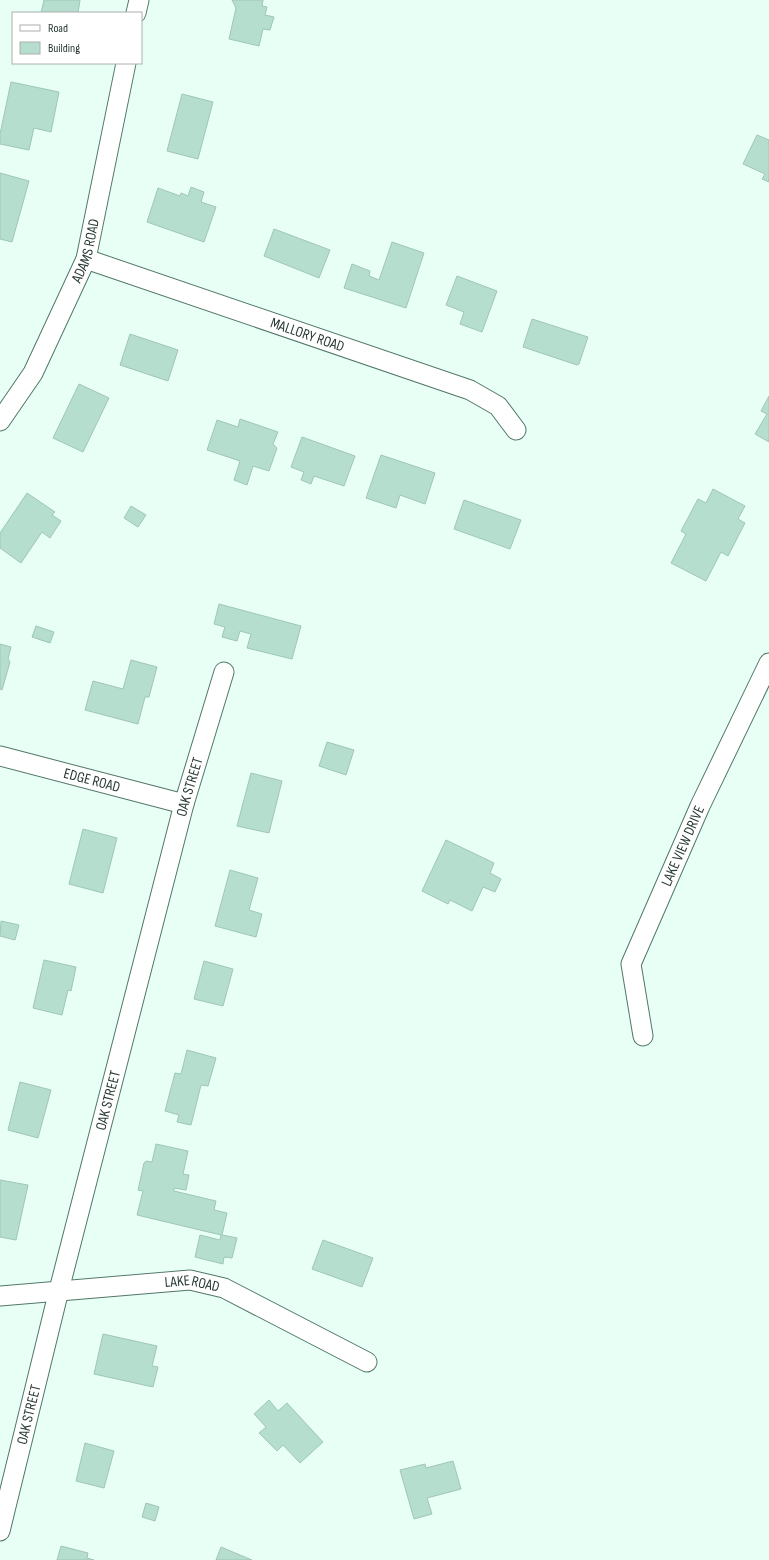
<svg xmlns="http://www.w3.org/2000/svg" width="769" height="1560" font-family="'Sofia Sans Condensed',sans-serif">
<style>
.building{fill:#b6dece;stroke:#9fc6b6}
.lines{fill:none;stroke-linecap:round;stroke-linejoin:round}
.street-casing{stroke:#527768;stroke-width:21}
.street{stroke:#fff;stroke-width:19}
.labels{text-anchor:middle;dominant-baseline:central;stroke-width:3;stroke-linejoin:round;paint-order:stroke}
.street-label{font-size:15px;fill:#2a3a34;stroke:#fff}
</style>
<rect width="100%" height="100%" fill="#e7fff5"/>
<path class="building" d="M44 0H80L78 13H41Z
M232 0H263L262 6 267 7 265 15 274 17 270 30 263 29 259 46 229 39 236 8Z
M11 82 59 92 51 132 34 128 29 150 0 144V134Z
M182 94 213 102 198 159 167 151Z
M757 135 769 140V182L762 179 765 174 743 164Z
M0 173 29 181 12 242 0 239Z
M191 187 204 192 201 202 216 207 204 242 147 222 158 188 180 196 181 193 188 196Z
M274 229 330 250 319 278 264 256Z
M392 242 424 253 406 308 344 288 352 264 370 271 369 276 379 280Z
M457 276 497 291 482 332 460 324 464 312 446 305Z
M532 319 588 337 579 364 577 365 523 347Z
M130 334 178 350 168 381 120 365Z
M79 384 109 398 83 452 53 438Z
M769 396V442L755 434 767 414 761 411Z
M240 419 278 432 273 444 277 448 269 471 253 466 247 485 234 480 240 461 207 450 217 420 238 427Z
M302 437 355 456 344 486 314 476 311 484 301 480 304 472 291 467Z
M381 455 435 473 425 504 400 495 396 508 366 498Z
M713 489 745 506 738 519 745 523 728 556 721 552 706 581 671 563 686 534 681 531 698 499 706 503Z
M27 493 55 512 52 515 61 521 50 538 42 532 21 563 0 548V533Z
M464 500 521 520 510 549 454 529Z
M131 506 146 515 138 527 124 518Z
M219 604 301 626 292 659 247 648 251 634 240 631 237 641 222 637 225 627 214 624Z
M36 626 54 632 50 643 32 637Z
M0 644 11 647 8 659 10 662 2 690 0 689Z
M131 660 157 667 149 697H145L138 724 85 710 93 681 123 689Z
M327 742 354 750 346 775 319 766Z
M251 773 282 781 269 833 237 826Z
M83 829 117 838 103 893 69 884Z
M446 840 494 863 490 873 501 879 495 892 483 887 472 911 450 900 448 904 422 891Z
M230 870 258 878 249 910 262 914 256 937 215 926Z
M1 921 19 925 15 940 0 936Z
M44 960 76 967 71 991 68 990 62 1015 33 1008Z
M204 961 233 969 223 1006 194 999Z
M187 1050 216 1058 208 1086 201 1085 191 1125 177 1122 179 1115 165 1111 175 1073 181 1074Z
M20 1082 51 1090 38 1138 8 1130Z
M156 1144 188 1151 183 1174 189 1175 186 1190 174 1188V1191L216 1201 214 1210 227 1213 222 1235 237 1238 232 1258 224 1257 223 1264 195 1257 200 1235 220 1240 221 1235 137 1215 143 1191 138 1190 144 1163 146 1161 152 1162Z
M0 1180 28 1185 16 1240 0 1237Z
M323 1240 373 1258 362 1287 312 1269Z
M103 1334 157 1346 152 1366 158 1367 153 1387 94 1374Z
M269 1400 278 1411 287 1403 323 1442 300 1463 283 1445 277 1451 259 1433 266 1427 254 1414Z
M85 1443 114 1451 104 1488 76 1481Z
M453 1461 461 1489 427 1498 432 1514 414 1519 400 1470 425 1464 426 1468Z
M146 1503 159 1507 155 1521 142 1517Z
M61 1546 88 1553 87 1558 94 1560H57Z
M221 1547 252 1560H216Z"/>
<g class="lines">
<defs>
<g id="street">
<path d="M136 13 139 0"/>
<path id="s1" d="M86 259 470 390 498 406 516 430"/>
<path id="s2" d="M0 421 33 373 86 259 126 63"/>
<path id="s3" d="M0 756 184 804"/>
<path id="s4" d="M643 1036 631 964 700 806 769 663"/>
<path id="s5" d="M0 1296 190 1280 224 1288 367 1362"/>
<path id="s6" d="M0 1531 59 1290 184 804 224 672"/>
</g>
</defs>
<use href="#street" class="street-casing"/>
<use href="#street" class="street"/>
</g>
<g class="labels">
<g class="street-label">
<text stroke="none"><textPath href="#s2" startOffset="192">ADAMS ROAD</textPath></text>
<text stroke="none"><textPath href="#s1" startOffset="234">MALLORY ROAD</textPath></text>
<text stroke="none"><textPath href="#s3" startOffset="95">EDGE ROAD</textPath></text>
<text stroke="none"><textPath href="#s6" startOffset="768">OAK STREET</textPath></text>
<text stroke="none"><textPath href="#s4" startOffset="202">LAKE VIEW DRIVE</textPath></text>
<text stroke="none"><textPath href="#s6" startOffset="444">OAK STREET</textPath></text>
<text stroke="none"><textPath href="#s5" startOffset="193">LAKE ROAD</textPath></text>
<text stroke="none"><textPath href="#s6" startOffset="120">OAK STREET</textPath></text>
</g>
</g>
<rect x="12" y="12" width="130" height="52" fill="#ffffff" stroke="#aab0ae"/>
<rect x="20" y="25" width="20" height="6" fill="#ffffff" stroke="#aab0ae"/>
<text x="48" y="32" font-size="12" fill="#2a3a34">Road</text>
<rect x="20" y="42" width="20" height="12" fill="#b6dece" stroke="#aab0ae"/>
<text x="48" y="52" font-size="12" fill="#2a3a34">Building</text>
</svg>
